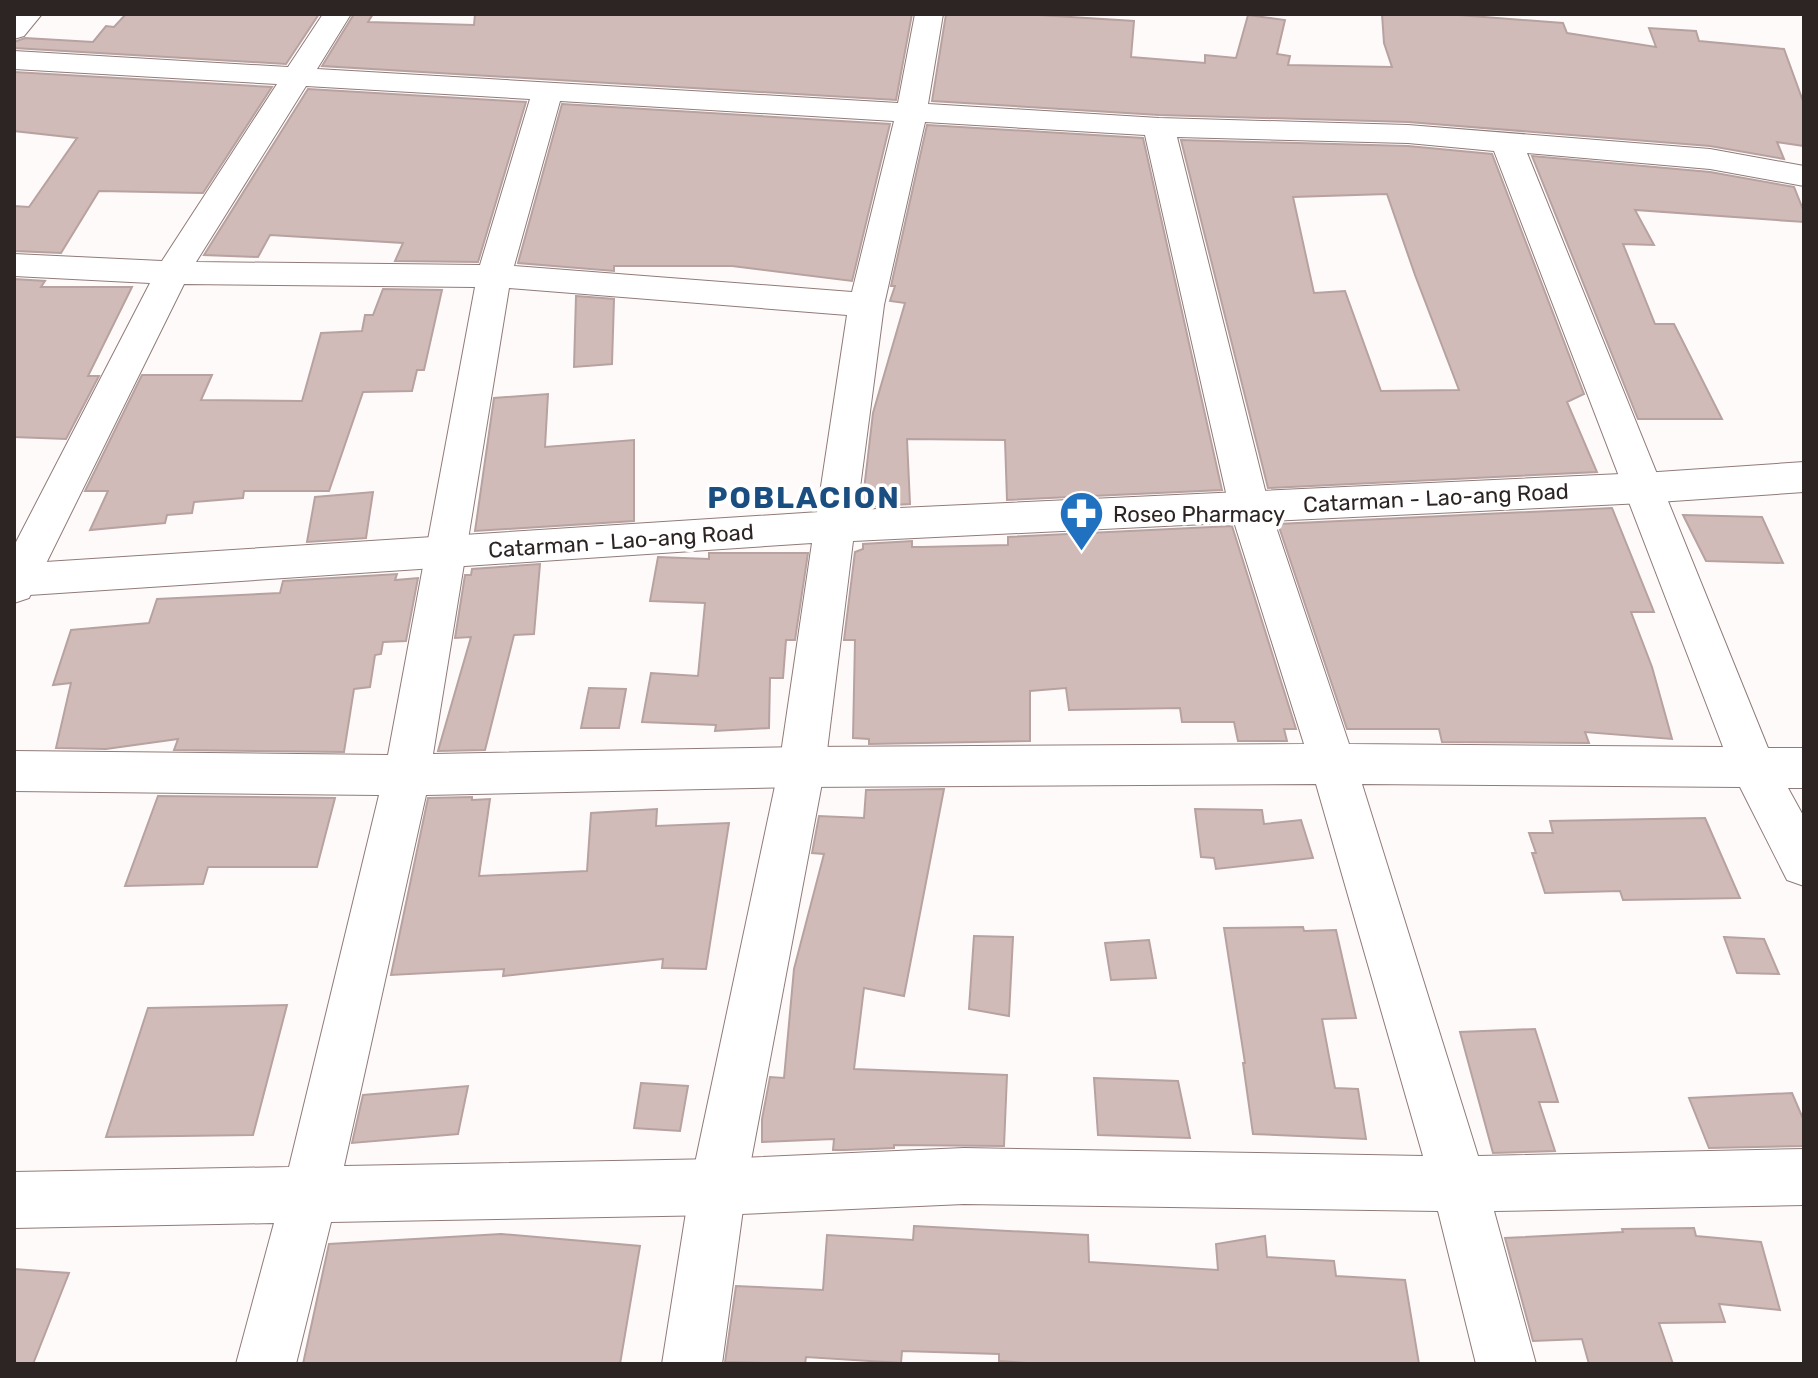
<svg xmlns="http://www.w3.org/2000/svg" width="1818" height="1378" font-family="Rubik,sans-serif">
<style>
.building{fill:#d1bbb9;stroke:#b7a2a0;stroke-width:2;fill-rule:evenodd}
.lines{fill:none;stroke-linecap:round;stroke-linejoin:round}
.street-casing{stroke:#8f7b79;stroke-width:2}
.secondary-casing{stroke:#8f7b79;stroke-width:2}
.street{fill:#fff;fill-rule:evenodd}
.secondary{fill:#fff;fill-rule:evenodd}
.labels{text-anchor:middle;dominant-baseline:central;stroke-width:7;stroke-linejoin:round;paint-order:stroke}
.street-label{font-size:22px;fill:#2d2524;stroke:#fff}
.poi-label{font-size:22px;fill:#2d2524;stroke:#fff;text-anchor:start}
.district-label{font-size:30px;font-weight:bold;letter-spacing:2px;fill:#1b4e80;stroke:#fff}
</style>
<rect width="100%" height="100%" fill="#fffafa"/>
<path class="building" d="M126 14H319L286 64 14 48V42L25 38 93 42 106 26 114 27Z
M354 14H373L368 22 474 25 475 14H912L896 100 322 66Z
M946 14H1023L1134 21 1131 57 1205 63V55L1236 58 1248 15 1285 20 1277 54 1290 56 1288 65 1392 67 1384 43 1382 14H1446L1563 23 1567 33 1656 47 1649 28 1696 31 1699 41 1784 49 1804 104V146L1777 142 1784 159 1710 146 1408 122 1159 115 932 101Z
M14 72 272 87 203 193 99 191 61 253 14 251V206L29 207 77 138 14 131Z
M308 89 526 102 478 262 395 261 403 243 270 235 258 257 204 255Z
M562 104 890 124 852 281 732 266H614V271L518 263Z
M927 125 1143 138 1222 490 1007 500 1005 440 907 439 910 504 862 507 873 413 905 303 890 301 895 286H891Z
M1181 140 1408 146 1492 154 1584 394 1567 402 1597 472 1268 488ZM1387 194 1415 275 1459 390 1381 391 1345 291 1314 293 1293 197Z
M1532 156 1710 172 1794 187 1804 212V222L1635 210 1654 245 1623 244 1655 324H1674L1722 419H1638Z
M14 279 45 281 41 287H132L88 376H99L66 439 14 437Z
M383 289 442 290 424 370H417L412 391 363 392 329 491H244L243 498 194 502 192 513 167 515 165 523 90 530 108 491H85L142 375H212L201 400 302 401 321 333 362 331 365 315H373Z
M576 296 614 299 612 364 574 367Z
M548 394 545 447 634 440V521L475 531 494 398Z
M373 492 366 538 307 542 315 497Z
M1612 508 1654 612H1631L1652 667 1672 739 1585 732 1589 743 1442 742 1439 729H1347L1278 524Z
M1683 515 1762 517 1783 563 1706 561Z
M1232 526 1296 729H1284L1287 741H1238L1234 722H1182L1180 708 1069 710 1066 688 1030 691V741L869 744V739L853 738 855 640H844L855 552 863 549V544L912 541V547H922L1008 545V537Z
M709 553H808L795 640H786L783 678H770L769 728 715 731 716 725 642 722 651 673 698 676 705 603 650 601 658 557 709 559Z
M540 564 534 634 514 635 485 750 438 751 471 637 455 638 465 575H471L472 569Z
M397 574 395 580 418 578 406 641 383 642 381 654 375 655 370 687 354 689 344 752 174 750 178 739 106 749 56 748 71 683 53 685 71 630 149 623 157 599 280 593 283 581Z
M589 688 626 689 619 728H581Z
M944 789 904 996 864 988 854 1069 1007 1075 1004 1146 894 1145V1148L845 1150H833L834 1139 762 1142V1119L770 1077 784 1078 794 969 824 854 812 853 819 816 864 818 866 790Z
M158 796 335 798 317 867H208L203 884 125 886Z
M472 797V800L490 799 479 876 587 871 591 813 657 809 656 826 729 823 706 969 662 968 663 959 503 976 504 969 391 975 428 798Z
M1195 809 1262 810 1264 824 1301 820 1313 858 1216 869 1214 858 1201 857Z
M1705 818 1740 898 1623 900 1620 891 1545 893 1532 853H1536L1529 833H1553L1550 821Z
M1303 927 1304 931 1336 930 1356 1018 1322 1019 1335 1088 1358 1089 1366 1139 1253 1134 1243 1063H1245L1224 928Z
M974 936 1013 937 1009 1016 969 1009Z
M1724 937 1764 939 1779 974 1737 973Z
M1149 940 1156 978 1111 980 1105 943Z
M287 1005 253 1135 106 1137 148 1008Z
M1535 1029 1558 1102H1539L1555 1151 1493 1153 1460 1032Z
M1094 1078 1178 1081 1190 1138 1098 1135Z
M641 1083 688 1086 680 1131 634 1128Z
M468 1086 458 1134 352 1143 363 1095Z
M1792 1093 1804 1121V1146L1709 1148 1689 1098Z
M914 1226 1088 1235 1089 1262 1218 1270 1216 1244 1265 1236 1267 1257 1334 1261 1336 1276 1405 1280 1419 1364H1042L999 1361V1354L902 1351 901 1363 806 1357 805 1364 725 1362 736 1286 823 1290 827 1235 913 1240Z
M1694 1228 1696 1236 1761 1242 1780 1310 1719 1304 1725 1322 1659 1323 1673 1364H1589L1582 1339 1533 1341 1505 1238 1623 1232 1622 1229Z
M501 1234 640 1246 620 1364H303L329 1244Z
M14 1269 69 1273 33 1364H14Z"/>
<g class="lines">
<defs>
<path id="street" d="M14 14H42L24 36 14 39Z
M323 14H351L317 69 898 103 915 14H943L928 104 1159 118 1408 125 1710 149 1804 166V186L1710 169 1527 153 1768 748H1804V788H1788L1804 817V886L1787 880 1740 787 1362 784 1478 1156 1804 1149V1205L1494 1211 1536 1364H1476L1438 1211 964 1204 718 1215 331 1222 296 1364H236L274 1223 14 1228V1172L289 1167 379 795 14 791V751L388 755 475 287 184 284 29 598 14 603V546L150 283 14 276V254L162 261 277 84 14 69V51L288 67ZM306 86 530 99 480 265 196 262ZM560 101 894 121 852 292 514 266ZM925 122 1145 135 1229 506 1304 744 802 747 433 754 509 288 847 315 815 526 821 537 835 541 849 537 855 526 884 305ZM1177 137 1408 143 1494 151 1723 747 1349 744 1269 506ZM1316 784 1423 1156 964 1148 718 1159 344 1166 426 795 802 787Z"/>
<path id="secondary" d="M1804 462V492L1643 503 853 541 825 767 746 1187 722 1364H662L690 1187 779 767 812 543 14 596V564L835 511 1643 473Z"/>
</defs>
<use href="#street" class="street-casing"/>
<use href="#secondary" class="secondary-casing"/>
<use href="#street" class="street"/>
<use href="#secondary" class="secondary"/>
</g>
<defs>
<symbol id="pharmacy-pin" viewBox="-11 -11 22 30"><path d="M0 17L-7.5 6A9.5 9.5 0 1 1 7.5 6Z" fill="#2072c1" stroke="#fff"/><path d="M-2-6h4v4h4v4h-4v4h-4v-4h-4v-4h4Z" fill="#fff"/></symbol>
</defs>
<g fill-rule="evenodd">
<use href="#pharmacy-pin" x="1056" y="488" width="51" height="69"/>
</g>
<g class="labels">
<g class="street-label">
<text transform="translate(1436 498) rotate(-3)">Catarman - Lao-ang Road</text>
<text transform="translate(621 541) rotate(-4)">Catarman - Lao-ang Road</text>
</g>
<g class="poi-label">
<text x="1113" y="514">Roseo Pharmacy</text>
</g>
<g class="district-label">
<text x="804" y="498">POBLACION</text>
</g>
</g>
<rect width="1818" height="1378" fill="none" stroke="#2d2524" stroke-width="32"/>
</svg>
